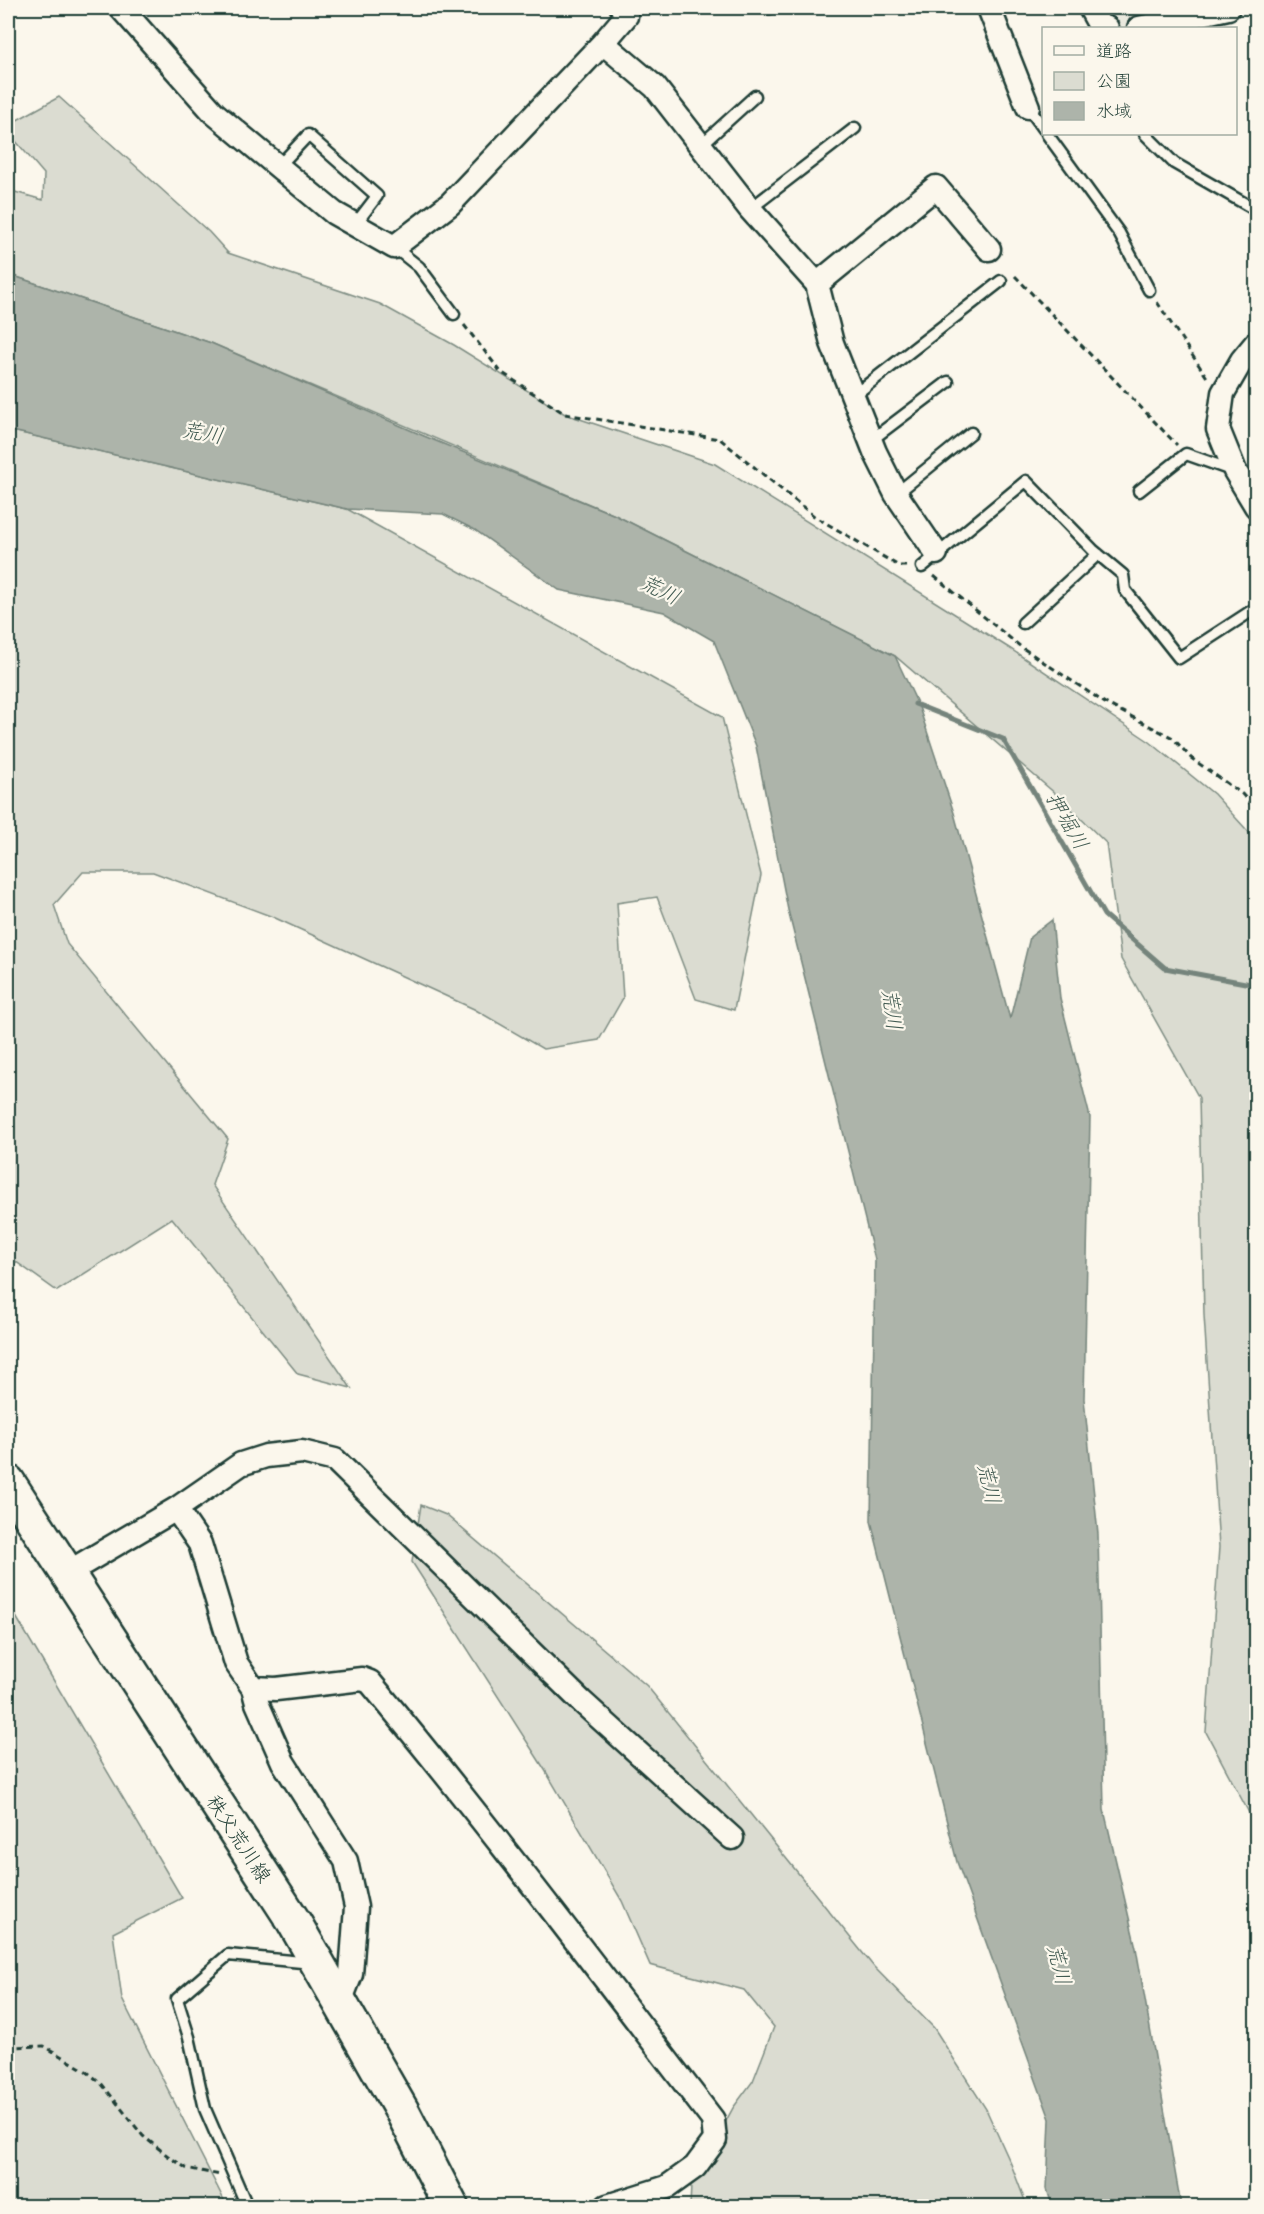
<svg xmlns="http://www.w3.org/2000/svg" width="1264" height="2214" font-family="'Playpen Sans','Klee One',sans-serif">
<style>
.built{fill:#eae9de}
.green{fill:#dbdcd1;stroke:#7d8c82;stroke-width:1.5}
.water{fill:#adb4aa;stroke:#74847b;stroke-width:1.5}
.lines{fill:none;stroke-linecap:round;stroke-linejoin:round}
.stream{stroke:#74847b;stroke-width:5}
.lane-casing{stroke:#1f3d34;stroke-width:15}
.street-casing{stroke:#1f3d34;stroke-width:27}
.primary-casing{stroke:#1f3d34;stroke-width:38}
.path{stroke:#1f3d34;stroke-width:3;stroke-dasharray:6 4.5;stroke-linecap:butt}
.lane{stroke:#fbf7ec;stroke-width:10}
.street{stroke:#fbf7ec;stroke-width:22}
.primary{stroke:#fbf7ec;stroke-width:33}
.labels{text-anchor:middle;dominant-baseline:central;stroke-width:4.5;stroke-linejoin:round;paint-order:stroke}
.street-label{font-size:20px;fill:#1f3d34;stroke:#fbf7ec}
.water-label{font-size:21px;font-style:italic;fill:#425b52;stroke:#fbf7ec}
</style>
<rect width="100%" height="100%" fill="#fbf7ec"/>
<filter id="ink" filterUnits="userSpaceOnUse"><feTurbulence type="fractalNoise" baseFrequency=".0167" numOctaves="2"/><feDisplacementMap in="SourceGraphic" scale="12" xChannelSelector="R" yChannelSelector="G"/><feConvolveMatrix kernelMatrix="1 2 1 2 8 2 1 2 1" color-interpolation-filters="sRGB"/></filter>
<g filter="url(#ink)">
<path class="built" d="M1090 8H1228L1139 28H1107Z"/>
<path class="green" d="M59 97 209 232 228 253 380 304 454 345 565 414 715 464 1009 648 1150 742 1214 794 1256 840V1826L1206 1732 1219 1547 1204 1315 1199 1098 1121 959 1106 843 1057 795 895 656 615 515 211 343 8 274V190L43 200 44 174 8 132V125Z
M8 430 347 509 722 717 761 875 734 1010 696 999 657 897 617 903 623 998 599 1040 543 1049 474 1009 273 917 153 872H83L54 905 67 944 228 1139 212 1185 351 1388 298 1374 172 1218 57 1291 8 1256Z
M421 1505 446 1515 647 1686 874 1967 934 2028 986 2109 1011 2164 1027 2206H690L691 2186 733 2108 753 2081 774 2027 744 1990 650 1965 622 1901 545 1770 412 1562Z
M8 1603 182 1898 113 1933 122 1999 227 2206H8V2016L11 2012 8 2008Z"/>
<path class="water" d="M8 274 211 343 424 436 615 515 895 656 919 707 954 813 1010 1019 1030 937 1052 920 1060 998 1090 1117 1084 1399 1098 1534 1104 1810 1136 1948 1181 2206H1052L1047 2189 1050 2119 957 1862 871 1521 875 1260 788 910 756 746 714 641 664 612 559 590 475 530 443 514 347 509 8 430Z"/>
<g class="lines">
<path class="stream" d="M915 704 1003 739 1104 915 1165 968 1256 985"/>
<defs>
<path id="lane" d="M769 8H770
M1028 107 1044 129
M1047 134 1119 233 1149 290
M1145 134 1174 163 1256 210
M701 145 755 96
M278 167 308 135 377 196 354 226
M750 209 855 128
M394 247 419 267 454 314
M853 396 1001 281
M870 441 948 382
M1139 491 1186 454 1234 471
M896 494 971 433
M922 567 1026 481 1093 550 1123 575 1125 590 1179 658 1256 608
M1023 623 1098 554
M247 2206 205 2109 189 2037 177 1999 228 1955 312 1963"/>
<path id="street" d="M121 8 214 113 334 213 394 247 450 204 603 43 626 16 622 8
M989 8 1028 107
M1090 8 1100 26 1107 28
M1139 28 1228 8
M603 43 655 87 750 209 817 284 832 343 875 452 896 494 936 553
M817 284 936 187 989 249
M1256 343 1242 360 1223 393 1218 429 1235 471 1256 506
M176 1509 200 1544 236 1663 253 1688 257 1703 283 1762 346 1861 356 1907 351 1974 340 2002
M67 1573 176 1509 241 1464 266 1456 302 1452 335 1460 581 1701 732 1838
M253 1688 276 1689 362 1679 370 1682C488 1824 600 1973 713 2120L715 2140 695 2167 667 2187 607 2206"/>
<path id="primary" d="M8 1482 294 1922 402 2111 451 2206"/>
</defs>
<use href="#lane" class="lane-casing"/>
<use href="#street" class="street-casing"/>
<use href="#primary" class="primary-casing"/>
<path class="path" d="M1015 276 1177 445
M1157 302 1208 379
M464 325 501 372 565 414 720 439 814 516 899 566H910
M934 576 1021 647 1105 703 1173 738 1191 758 1242 794 1256 810
M8 2047 44 2046 86 2071 101 2083 143 2136 168 2156 186 2168 220 2175"/>
<use href="#lane" class="lane"/>
<use href="#street" class="street"/>
<use href="#primary" class="primary"/>
</g>
</g>
<g class="labels">
<g class="street-label">
<text transform="translate(240 1838) rotate(57)">秩父荒川線</text>
</g>
<g class="water-label">
<text transform="translate(203 431) rotate(10)">荒川</text>
<text transform="translate(661 588) rotate(26)">荒川</text>
<text transform="translate(1069 820) rotate(60)">押堀川</text>
<text transform="translate(894 1009) rotate(82)">荒川</text>
<text transform="translate(991 1483) rotate(77)">荒川</text>
<text transform="translate(1061 1964) rotate(76)">荒川</text>
</g>
</g>
<rect width="1264" height="2214" fill="none" stroke="#fbf7ec" stroke-width="30"/>
<rect x="15" y="15" width="1234" height="2184" fill="none" stroke="#1f3d34" stroke-width="2" filter="url(#ink)"/>
<rect x="1042" y="27" width="195" height="108" fill="#fbf7ec" stroke="#a3ada2" stroke-width="1.5"/>
<rect x="1054" y="46" width="30" height="9" fill="#fbf7ec" stroke="#a3ada2" stroke-width="1.5"/>
<text x="1096" y="57" font-size="18" fill="#1f3d34">道路</text>
<rect x="1054" y="72" width="30" height="18" fill="#dbdcd1" stroke="#a3ada2" stroke-width="1.5"/>
<text x="1096" y="87" font-size="18" fill="#1f3d34">公園</text>
<rect x="1054" y="102" width="30" height="18" fill="#adb4aa" stroke="#a3ada2" stroke-width="1.5"/>
<text x="1096" y="117" font-size="18" fill="#1f3d34">水域</text>
</svg>
